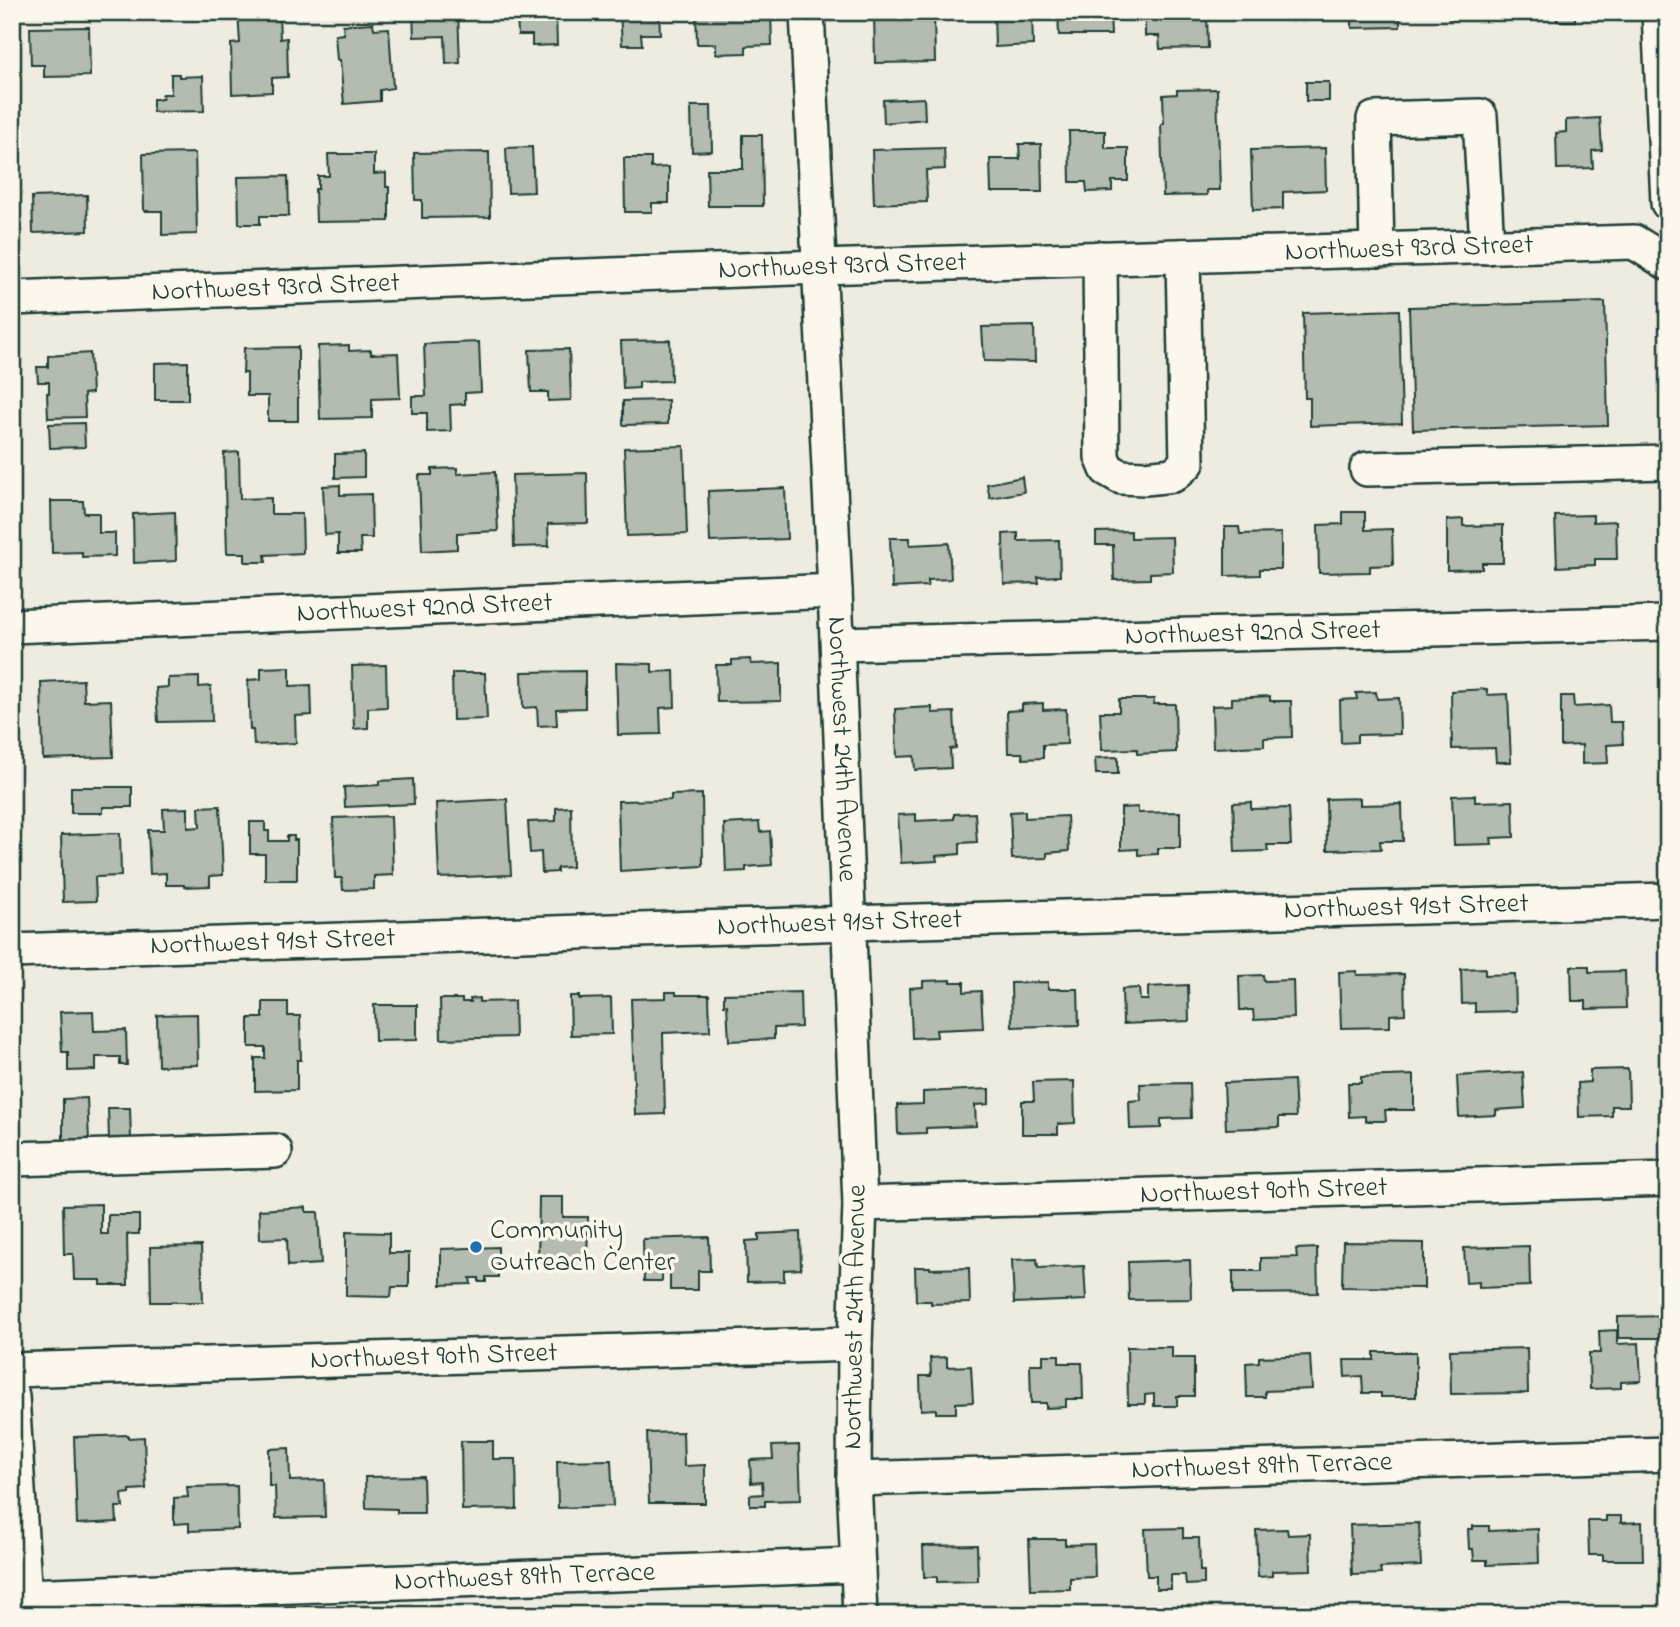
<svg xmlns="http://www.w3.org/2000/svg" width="1680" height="1627" font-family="'Indie Flower',sans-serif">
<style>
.building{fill:#b4bbb0;stroke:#1f3d34;stroke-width:2}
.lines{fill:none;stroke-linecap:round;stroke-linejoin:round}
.minor-casing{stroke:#1f3d34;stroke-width:38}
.minor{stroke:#fbf7ec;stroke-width:33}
.poi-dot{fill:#1f6fb2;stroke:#fbf7ec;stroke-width:2.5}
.labels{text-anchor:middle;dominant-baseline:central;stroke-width:7;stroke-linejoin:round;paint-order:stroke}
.street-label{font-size:28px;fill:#1f3d34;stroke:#fbf7ec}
.poi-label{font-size:28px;fill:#1f3d34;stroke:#fbf7ec;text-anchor:start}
</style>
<rect width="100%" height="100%" fill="#eeece1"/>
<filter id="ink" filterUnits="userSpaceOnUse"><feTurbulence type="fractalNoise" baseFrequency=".0143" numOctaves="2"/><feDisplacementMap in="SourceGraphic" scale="14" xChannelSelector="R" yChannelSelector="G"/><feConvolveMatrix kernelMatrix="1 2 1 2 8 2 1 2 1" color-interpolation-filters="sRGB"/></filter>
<g filter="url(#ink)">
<path class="building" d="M279 12 280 39 287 38 288 77 272 78V92L232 94 231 44 240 43 238 13Z
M413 12H458L460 63 446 64 445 36 414 37Z
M517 12H556L557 45 532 46V35H518Z
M620 12H659L660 34H641L642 45H622Z
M696 12H771L772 45 746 46V53L716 54V44H697Z
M874 12H934L935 62 875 63Z
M994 12H1032L1033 45 995 47Z
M1058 12H1110L1111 35H1059Z
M1207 12 1208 48 1160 49 1159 36H1145V14Z
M1242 12H1303V14L1242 18Z
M1352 12H1400V27L1352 28Z
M1449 12H1466V19H1449Z
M1557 12H1578V15H1575V21H1557Z
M373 23 374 29 389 28 393 88 380 90V101L344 104 340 60H337L335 35 344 34 343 25Z
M89 27 90 76 44 77V65H31L30 28Z
M171 74H179V77L203 76 204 111 153 112V99H163L162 94H171Z
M1306 82H1329V101H1306Z
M1217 89 1220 190H1207V195L1163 196 1161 124H1164L1163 95 1177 94V90Z
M924 98 925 119 884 123 883 100Z
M691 106H711L712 151 692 152Z
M1600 118 1602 150 1592 151 1593 168 1557 169 1556 133 1566 132V120Z
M1069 131H1105V148H1128V181H1112V191L1087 192 1086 182H1070Z
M743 135H762L763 206H708L707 169H743Z
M1019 144H1041L1042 192H991L990 159H1020Z
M532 147 534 192 508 193 506 148Z
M944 148 945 169 926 170 927 202 874 204 872 150Z
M1325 148 1326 190 1283 192V209L1253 210 1251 150Z
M489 152 490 217 422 218V200H415L414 153Z
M195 153 197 234 162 235V211H144L143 154Z
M328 154H374V174L386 173V187H389V221L316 222 315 189H318V176H329Z
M624 158H651V168L669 167V203H652V212H625Z
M288 176 289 216H260V224H239L238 177Z
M87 195 88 231 33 233 32 197Z
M1605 302 1608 425 1413 430 1409 307Z
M1399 310 1402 423 1310 426V398H1305L1303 313Z
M1034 326 1035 362 984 361 982 327Z
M670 340 671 381 639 382V388L623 389 621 341Z
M479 342 481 392 465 393V404L450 405 451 431 427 432V413H412V396H426L424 344Z
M349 345V351L371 350V354L398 353 400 398 372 399V418L320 419 318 346Z
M298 347V421H268V396H247V373H243L244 348Z
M569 349 571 400 548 401V392H531L529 350Z
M90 353 92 393 84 394 85 417 48 418 47 393H49V382H38L37 367H48V356Z
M188 362V400H155V363Z
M668 400V424L623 425V401Z
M84 423 85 447 50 448 49 424Z
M684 446 687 534 627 536 624 448Z
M239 452 240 499 271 498V514H302L303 553 265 555 266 562H245V553H227L224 453Z
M364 453V477L335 478V454Z
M457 468V474L495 472 498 531 457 533V549L422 551 419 475H432V469Z
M587 473 588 523 548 524 549 546 514 547 512 475Z
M1022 477 1024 492 990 498 987 484Z
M340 485V495L371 494 372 538H360L361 553H338V534L325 535 323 486Z
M785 488 787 539 710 542 708 491Z
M51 501H83L84 513H99V533H115V556L82 557V552L52 553Z
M175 512 176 561 134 563 133 514Z
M1343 512H1365V530L1392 529 1393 565 1370 566V572L1319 573 1318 525 1343 524Z
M1593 515V522L1616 521 1617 559H1595V565L1557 567 1555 516Z
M1463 519V526L1503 525V563H1482V569L1447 570V520Z
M1225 527H1239L1240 534 1281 533V569H1260V575L1225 576Z
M1131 531V538L1172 537 1173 572 1150 573V579L1114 580 1113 545H1096V532Z
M1018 533V541L1059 540 1060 576 1038 577 1039 583 1004 584 1003 534Z
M890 538H910V545L949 543 951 579 928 580V586L892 588Z
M750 659 751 664 781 663V701L717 702 716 665H732V660Z
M616 663 652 664V672L674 671 675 707 660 708 661 734 618 735Z
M386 665 387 707 368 708V728L354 729 352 666Z
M290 667V686L311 685 312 715 295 716 296 743 254 745 253 730H250L248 680 261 679V668Z
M585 671V708L556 709 557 725 538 726 537 707 523 708 522 672Z
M452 673H485L487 719 453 720Z
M199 677V687L211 686 212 721 158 722 156 688 168 687V678Z
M83 680 84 701 111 700 113 757 43 759 41 682Z
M1487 689V695L1508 694 1511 762H1496L1495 748 1452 749 1451 691Z
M1376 692 1377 699 1399 698 1400 734 1357 735V742L1341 743 1340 700 1357 699 1356 693Z
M1270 696V701H1291L1292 737 1264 738V746L1213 748 1212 706 1232 705V698Z
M1561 696H1573L1574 707 1609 705 1610 722H1622L1623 744 1607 745 1608 763 1582 764V745L1561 746Z
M1119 699H1154V704H1175L1176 752 1137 754V749L1102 750 1100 712H1119Z
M1043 703V710L1066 709 1067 744 1043 745V758L1023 759 1022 753H1008L1007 711 1022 710V704Z
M932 707V713L954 712 956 748 950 749 951 768 915 770 914 756 897 757 895 709Z
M1118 757V774H1096L1095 758Z
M413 779 414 804 345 807 344 787 379 785V781Z
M71 787H132V807H103V813H71Z
M702 794 703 866 620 871 618 801 671 800V795Z
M1475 795V802L1513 801 1514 837 1491 838 1492 844 1454 845 1452 796Z
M1360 798V805L1402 804 1403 841H1380L1381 849 1327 850 1326 799Z
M507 799 511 875 439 878 436 803Z
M1251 802V809L1289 808 1291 845H1267L1268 851 1235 852 1233 803Z
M220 806 223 875 210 876V886L184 887V885H166V873L150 874 148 830H164L163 809 188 808V828L200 827 199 807Z
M571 807 572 867 557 868V872L542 873 541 852 530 853 528 822 556 821V808Z
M1138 807V813L1180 812V848H1158V854L1138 855V849L1121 850V808Z
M1025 811V818L1067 816 1069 851 1047 853V858L1012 859 1010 812Z
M975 813 977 842 960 843V854L936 856 937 861 901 863 898 815 916 814V821L954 819V814Z
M391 816 393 875 374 876V889L343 890 342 878H335L333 818Z
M250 822H265V831H269V841H287V836H294V840H297V880H265V854H250Z
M759 822 760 832 770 831 772 865 746 867V871L726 872 724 824Z
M120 833 121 876 95 877 96 901 63 902 61 835Z
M1571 966H1589V972L1625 971 1626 1008 1586 1009V1001H1572Z
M1485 968V975L1515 974 1516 1011 1475 1012V1003L1462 1004 1461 969Z
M1357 971V975L1404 974 1405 1014 1390 1015V1027L1341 1028 1339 972Z
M1263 975 1264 981 1293 980 1294 1018 1254 1020 1253 1010H1240L1239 976Z
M951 980V982H964V992L981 991 983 1028 936 1030 937 1037 912 1038 910 988 923 987V981Z
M1048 982V989H1078L1079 1025 1012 1027 1011 983Z
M1188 985 1189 1021 1123 1024 1122 989 1139 988 1140 1000H1148V987Z
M666 992H676V995H709L710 1031 663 1033 665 1114 635 1115 631 999 666 998Z
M800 992 801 1027 774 1028V1039L729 1041 727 1005H724V994Z
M570 996H579V999L611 998 612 1034 571 1035Z
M479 998V1002L514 1001 515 1037 441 1039 440 999H462V1002H471L470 999Z
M263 1002H288V1016H300L301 1060H297V1090L255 1091V1058H265V1047H249V1018H263Z
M374 1005H417V1040L375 1041Z
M93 1011 94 1031 126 1030 127 1065H120V1057H96V1070L68 1071V1052H62L60 1012Z
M197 1014 198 1065 158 1066 157 1015Z
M1628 1069 1629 1106H1612V1116L1579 1117 1578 1083 1590 1082V1070Z
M1523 1072 1525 1108 1496 1110V1115L1459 1117 1457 1076Z
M1414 1075V1110H1385L1386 1121H1365V1116L1349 1117 1348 1083H1361V1077Z
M1294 1080 1296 1117H1279V1127L1226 1129 1224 1083Z
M1074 1081 1075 1123 1058 1124V1134H1022V1101H1034L1033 1082Z
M1190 1083 1191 1118 1161 1119V1128L1130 1129 1129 1101 1141 1100 1140 1084Z
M989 1089V1104L975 1105 976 1126 926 1128V1133L898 1134 897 1105 923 1104V1092Z
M87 1098 89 1140H77L66 1145V1140L63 1141V1099Z
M108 1108H130L131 1139H109Z
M539 1197H563V1217H588L587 1267H538Z
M101 1204V1234H108V1215H139V1234H127L128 1285H101V1280H74L73 1254H64L63 1205Z
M306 1207V1212H318L321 1264 288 1266 287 1238 260 1239 259 1210Z
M346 1232 389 1233V1253H409V1287H392L391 1297 346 1296Z
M800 1232 801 1269 784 1270V1281L747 1282 746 1241 759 1240V1234Z
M709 1237 710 1271H698V1290H670V1272H662V1281H644L643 1239Z
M1343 1242 1424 1243V1288L1342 1287Z
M201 1246 203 1302H151L150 1247Z
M1529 1246 1530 1286 1479 1288V1282L1466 1283 1464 1248Z
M498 1247V1277H486V1282H479V1278H470L471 1284 441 1285V1249Z
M1317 1248 1318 1293 1233 1294V1271H1261V1258L1297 1257 1296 1249Z
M1037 1259 1038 1268 1084 1266 1086 1300 1014 1303 1012 1260Z
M1190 1260 1191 1299 1129 1300 1128 1262Z
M915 1267H930V1269L969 1268 970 1303 931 1304V1301H916Z
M1666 1316V1338H1618V1317Z
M1617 1330V1344L1639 1343 1641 1381 1621 1382V1388L1590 1389 1589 1353H1600L1599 1331Z
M1127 1347H1172V1358H1194V1396H1177V1406H1154V1394L1145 1395V1404H1128Z
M1527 1348 1528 1393 1451 1394 1450 1350Z
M1374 1352H1416V1397H1381V1393H1363L1362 1376 1345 1377 1344 1360H1374Z
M1043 1355H1059V1363H1082L1083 1399H1066V1407L1046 1408V1403H1031L1030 1364H1043Z
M1310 1355 1312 1389 1265 1391V1397H1247L1246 1363 1259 1362V1357Z
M947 1357V1367L971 1366 973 1402 956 1403V1413H936V1409L921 1410 920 1376H931L930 1358Z
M683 1432 684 1466 705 1465V1503H649L647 1433Z
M128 1435V1438L144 1437 146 1489 130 1490V1493L122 1494 123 1507H116L117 1522 77 1524 74 1437Z
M461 1441H493V1459H516L517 1509 462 1510Z
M799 1445 801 1500 765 1501V1506H750V1495L763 1494 762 1482 751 1483 750 1460 773 1459 772 1446Z
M289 1448 290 1481 324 1480 325 1517 276 1518 275 1486H269V1449Z
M611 1460 613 1506 558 1508 557 1461Z
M423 1476 424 1513H397V1509L366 1508 365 1477Z
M237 1486 238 1529 189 1531V1523L174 1524V1498L188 1497 187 1487Z
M1606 1516H1621V1523L1642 1522 1643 1560H1603V1555H1589L1588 1521H1606Z
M1419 1523 1421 1566 1380 1568 1381 1574 1352 1575 1350 1525Z
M1473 1526H1489V1531L1538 1529 1539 1563 1487 1565V1560H1474L1473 1549H1469L1468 1529H1473Z
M1183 1528V1538H1199L1200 1571H1204V1584L1186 1585 1185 1575H1171V1589H1156V1576H1147L1145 1529Z
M1287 1529 1288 1535 1310 1534 1311 1570 1272 1571V1576L1258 1577 1256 1530Z
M1029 1539H1065V1545L1094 1544 1095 1577 1070 1578V1589L1031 1590Z
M977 1545 978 1581 937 1582V1577H924L923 1546Z"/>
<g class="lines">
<defs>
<g id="minor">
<path id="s1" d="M807 12 835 591 860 1204 855 1344 854 1479 860 1615"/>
<path d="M1659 12 1668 203"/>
<path d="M1377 250 1374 119 1480 116 1487 247"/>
<path d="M1100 258 1102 457 1107 469 1121 477 1145 478 1173 475 1187 463 1183 256"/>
<path id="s2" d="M12 298 819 267 1634 242 1668 263"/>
<path d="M1367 469 1668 462"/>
<path id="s3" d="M12 626 835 591"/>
<path id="s4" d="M838 644 1668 623"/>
<path id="s5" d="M12 951 848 923 1668 900"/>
<path d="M12 1159 275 1151"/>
<path id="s6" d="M860 1204 1668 1179"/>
<path id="s7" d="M12 1370 855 1344"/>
<path d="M12 1396 26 1615"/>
<path id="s8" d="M854 1479 1668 1454"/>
<path id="s9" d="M25 1596 858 1565"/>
</g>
</defs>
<use href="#minor" class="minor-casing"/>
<use href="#minor" class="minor"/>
</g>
</g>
<circle class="poi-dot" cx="476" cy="1247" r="7"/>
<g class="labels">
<g class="street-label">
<text stroke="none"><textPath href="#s2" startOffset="1398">Northwest 93rd Street</textPath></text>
<text stroke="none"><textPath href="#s2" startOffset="831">Northwest 93rd Street</textPath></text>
<text stroke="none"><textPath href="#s2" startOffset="264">Northwest 93rd Street</textPath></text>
<text stroke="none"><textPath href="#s3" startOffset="413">Northwest 92nd Street</textPath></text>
<text stroke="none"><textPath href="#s4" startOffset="415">Northwest 92nd Street</textPath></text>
<text stroke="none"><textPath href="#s1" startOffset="738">Northwest 24th Avenue</textPath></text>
<text stroke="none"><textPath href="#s5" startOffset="1395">Northwest 91st Street</textPath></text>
<text stroke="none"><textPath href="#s5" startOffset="828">Northwest 91st Street</textPath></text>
<text stroke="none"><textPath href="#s5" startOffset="261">Northwest 91st Street</textPath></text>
<text stroke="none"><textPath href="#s6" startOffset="404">Northwest 90th Street</textPath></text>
<text transform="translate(856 1317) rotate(-89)">Northwest 24th Avenue</text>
<text stroke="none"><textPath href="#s7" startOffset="422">Northwest 90th Street</textPath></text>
<text stroke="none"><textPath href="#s8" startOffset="408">Northwest 89th Terrace</textPath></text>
<text stroke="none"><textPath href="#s9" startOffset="500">Northwest 89th Terrace</textPath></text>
</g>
<g class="poi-label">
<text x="490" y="1231">Community<tspan x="490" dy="32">Outreach Center</tspan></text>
</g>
</g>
<rect width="1680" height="1627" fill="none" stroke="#fbf7ec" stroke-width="42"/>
<rect x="21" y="21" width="1638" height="1585" fill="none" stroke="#1f3d34" stroke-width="2.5" filter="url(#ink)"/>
</svg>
